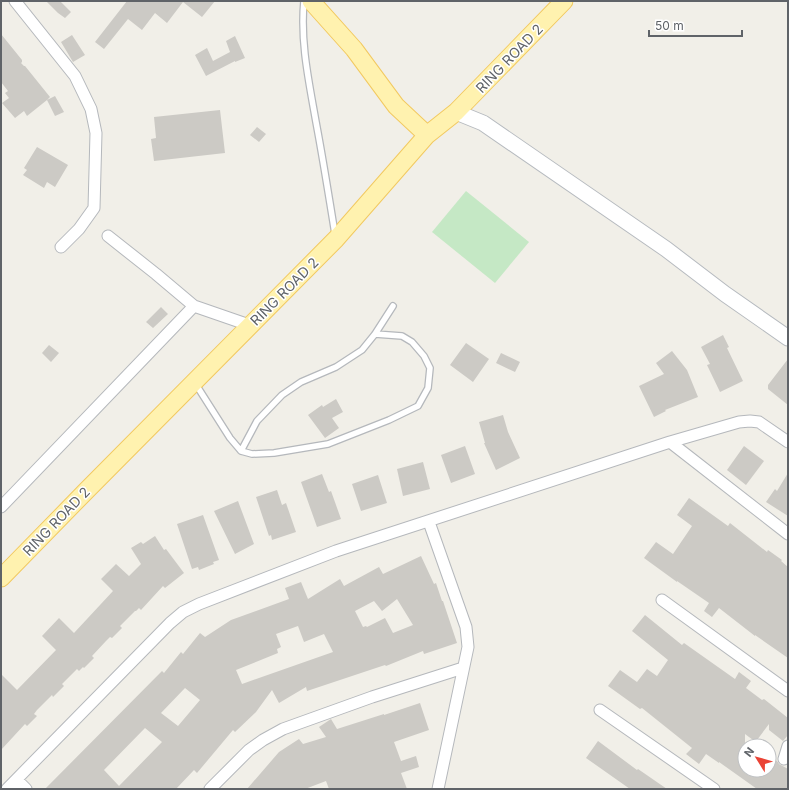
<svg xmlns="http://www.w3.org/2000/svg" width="789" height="790" font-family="Inter,sans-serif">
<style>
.park{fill:#c5e8c5}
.building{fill:#cccac5;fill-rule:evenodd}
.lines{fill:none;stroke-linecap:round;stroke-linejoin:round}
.lane-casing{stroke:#b5b8bc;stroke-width:8}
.street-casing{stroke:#b5b8bc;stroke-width:13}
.secondary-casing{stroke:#b6babf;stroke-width:17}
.primary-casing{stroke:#f2c960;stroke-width:19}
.lane{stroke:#fff;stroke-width:5.5}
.street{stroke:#fff;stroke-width:11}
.secondary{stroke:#fff;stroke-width:15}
.primary{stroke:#fff2af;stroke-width:17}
.labels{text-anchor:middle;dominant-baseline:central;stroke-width:3;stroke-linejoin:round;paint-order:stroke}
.street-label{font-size:14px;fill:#5f6368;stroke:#fff}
</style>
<rect width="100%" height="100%" fill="#f1efe8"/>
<path class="park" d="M466 191 529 242 495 283 432 232Z"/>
<path class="building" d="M46 1H60L71 12 65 18 58 13Z
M127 1H215L202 17 183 2 167 23 155 13 142 30 128 19 104 49 95 42Z
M1 34 22 60V62L21 63 24 66H25L50 97 47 100 55 96 64 112 55 116 47 100 27 116 24 111 15 118 2 103 9 98 5 93 8 91 1 82Z
M72 35 85 55 73 62 61 42Z
M235 36 245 58 235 62V61L206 76 195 55 207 48 213 61 230 52 226 41Z
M220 110 225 153 154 161 151 139 156 138 154 117Z
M257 127 266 134 259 142 250 135Z
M37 147 68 165 55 187 47 182 44 188 23 175 27 170 24 168Z
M161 307 168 314 153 328 146 322Z
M723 335 729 347 727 348 743 381 720 392 707 365 710 364 701 347Z
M466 343 489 359 473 382 450 365Z
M49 345 59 353 51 362 42 353Z
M672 351 687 370 698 397 665 410 666 411 654 417 639 386 664 374 656 363Z
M501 353 520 362 515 372 496 363Z
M788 359V405L768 389V385Z
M336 399 343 412 332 418 339 428 325 438 308 415 322 405 323 407Z
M503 415 508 432 520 458 496 470 484 443H485L479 422Z
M465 446 475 474 451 483 441 455Z
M744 446 764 461 746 485 727 470Z
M423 462 430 489 403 496 397 469Z
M788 473V516L766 502 775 489 777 491Z
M322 474 329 492 331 491 341 519 317 527 301 482Z
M378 475 387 503 361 511 352 484Z
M277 490 282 505 286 503 296 532 272 540 271 535 269 536 256 497Z
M689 498 728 526 730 523 767 552 768 550 782 560 781 561 788 567V658L755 635V636L719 608 712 617 704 611 709 603 677 581V582L644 558 656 542 673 554 692 526 677 515Z
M238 501 254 544 235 554 214 511Z
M203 515 219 560 213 562 214 564 199 570 198 567 192 569 177 524Z
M155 536 164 550 166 549 184 573 165 588 163 586 141 610 139 608 136 611H135L120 626 122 628 112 638 110 637 106 641 92 656 94 658 84 668 83 667 79 671 77 669 62 684 64 686 53 697 52 695 37 710 34 714 37 716 27 726 25 724 1 750V674L17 690 56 650 42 636 59 618 74 633 113 591 101 579 116 564 129 576 141 564 131 548 141 542 143 544Z
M421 556 434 584 436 583 442 601H443L457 643 424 654 423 651 386 666 385 665 307 691 306 687 279 703 272 690 256 712 235 732 233 730 197 773 194 770 176 789H45L162 671 164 673 181 652 183 654 200 633 205 637 231 620 289 599 285 588 301 582 308 599 340 579 344 586 379 567 383 574ZM397 599 413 625 393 633 385 618 367 627 366 626 363 627 355 611 374 601 382 611ZM298 626 304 642 324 634 333 652 242 684 236 670 278 653 277 649 281 647 276 634ZM185 688 200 700 178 726 161 713ZM145 728 162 742 119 786 104 770Z
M645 615 682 645 684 643 735 679 739 672 751 681 746 688 762 700 764 699 788 718V735L783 741 769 730V724L757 740H753L745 734V770H769V755L778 762 779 764 788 769V789H757L719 762V763L706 754 699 764 686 754 692 748 642 708 640 709 608 686 620 670 637 682 647 669 657 676 668 660 632 631Z
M420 703 429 730 394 742 401 761 416 756 419 767 401 773 407 789H329L326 781 305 789H247L279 752 299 739 303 744 326 737 319 727 331 719 337 729 384 714V715Z
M598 741 637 770 638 769 667 789H630L586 758Z"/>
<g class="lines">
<defs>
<path id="lane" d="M304 1C300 42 309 82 316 122 323 159 329 197 335 234
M195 383 230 438 241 451 252 454 274 453 328 444 389 420 418 406 428 388 430 368 424 356 412 342 402 336 375 334
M241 451 257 421 282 395 301 382 336 367 362 350 375 334 393 306"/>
<path id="street" d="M15 1 75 76 91 109 96 133 94 208 79 229 61 247
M108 236 156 274 194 306 249 325
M670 442 788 534
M1 507 194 306
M429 522 466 627 468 647 438 789
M662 600 788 691
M600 710 714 789
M784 759 788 746
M17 780 26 789
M7 789 170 623 183 612 199 604 336 551 670 442 739 422 750 421 759 422 788 442
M210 789 249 750 263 740 283 729 372 697 463 668"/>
<path id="secondary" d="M456 112 483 123 666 249 725 294 788 338"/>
<path id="primary" d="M311 1 354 49 396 106 427 135
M1 578 87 490 336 239 427 135 456 112 564 1"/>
</defs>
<use href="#lane" class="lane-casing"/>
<use href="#street" class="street-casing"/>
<use href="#secondary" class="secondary-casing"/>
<use href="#primary" class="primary-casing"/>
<use href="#lane" class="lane"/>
<use href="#street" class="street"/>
<use href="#secondary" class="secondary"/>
<use href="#primary" class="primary"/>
</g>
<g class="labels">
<g class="street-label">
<text transform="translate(509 58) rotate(-46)">RING ROAD 2</text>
<text transform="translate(284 291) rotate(-45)">RING ROAD 2</text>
<text transform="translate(56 521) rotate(-46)">RING ROAD 2</text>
</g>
</g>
<rect width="789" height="790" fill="none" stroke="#5f6368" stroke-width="4"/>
<g transform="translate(757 758) rotate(307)"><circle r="19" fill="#ffffff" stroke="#bfc1c3"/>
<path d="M0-3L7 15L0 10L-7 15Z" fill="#ea4335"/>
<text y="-6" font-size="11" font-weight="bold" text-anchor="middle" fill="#5f6368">N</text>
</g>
<path d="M649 30v6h93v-6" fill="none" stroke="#5f6368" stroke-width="2"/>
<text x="655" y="30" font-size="12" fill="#5f6368" stroke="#ffffff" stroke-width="3" paint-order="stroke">50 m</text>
</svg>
